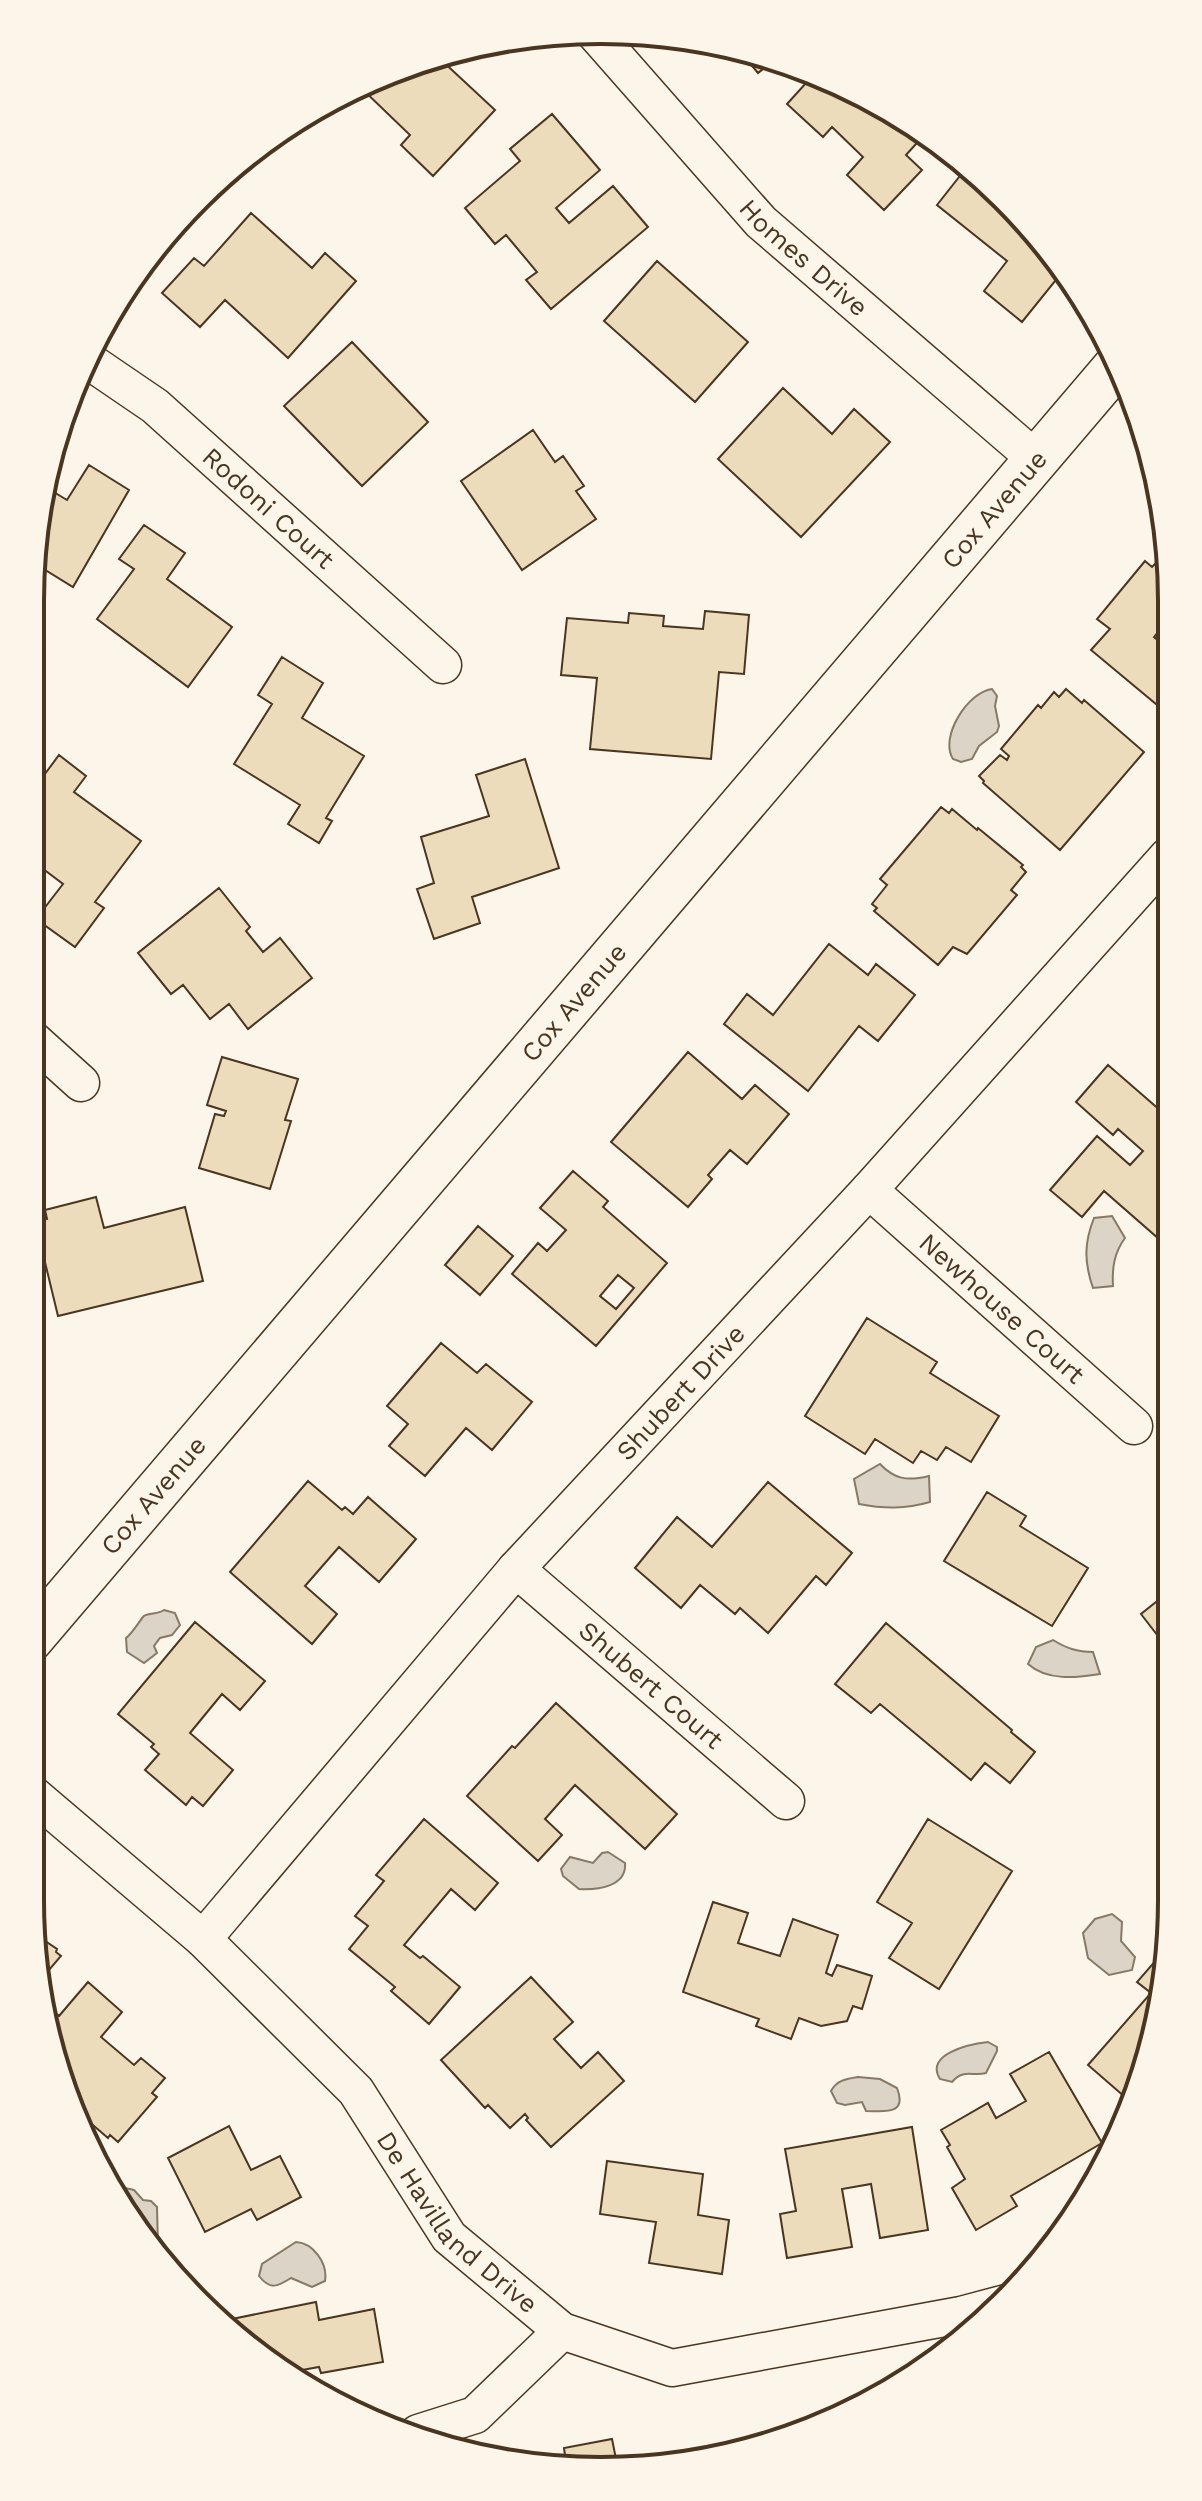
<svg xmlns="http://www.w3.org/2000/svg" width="1202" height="2501" font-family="'Work Sans',sans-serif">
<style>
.water{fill:#dcd4c6;stroke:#887966;stroke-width:2}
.building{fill:#ecdcbc;stroke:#4a3520;stroke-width:2;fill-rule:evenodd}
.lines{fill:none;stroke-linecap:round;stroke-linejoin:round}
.street-casing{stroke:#4a3520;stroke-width:39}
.secondary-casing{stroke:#4a3520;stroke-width:47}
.street{stroke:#fbf6e9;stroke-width:36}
.secondary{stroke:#fbf6e9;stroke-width:44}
.labels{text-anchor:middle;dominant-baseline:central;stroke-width:6;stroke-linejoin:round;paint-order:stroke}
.street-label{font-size:26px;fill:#4a3520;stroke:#fbf6e9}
.rim{fill:none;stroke:#4a3520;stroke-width:4}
</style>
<rect width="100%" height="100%" fill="#fbf6e9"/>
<path class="water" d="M992 689 997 696 995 706 999 726 997 732 979 746 972 759 961 762 953 759C939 737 968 692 992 689Z
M1112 1216 1125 1238C1114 1253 1112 1268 1113 1286L1093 1288C1084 1262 1084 1243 1094 1218Z
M880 1464C895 1480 908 1481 929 1476L930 1502C905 1509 885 1509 859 1504L854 1479Z
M164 1610 175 1613 180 1625 172 1635 160 1638 154 1646 157 1653 144 1663 127 1652 126 1638C133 1633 142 1617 144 1616 150 1612 157 1615 164 1610Z
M1053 1640C1066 1648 1077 1652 1093 1652L1100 1674C1076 1678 1047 1681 1028 1664L1036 1647Z
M608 1852 625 1863C627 1887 597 1890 579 1889L563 1876 561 1869 570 1857 593 1863 602 1853Z
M1112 1914 1122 1922 1121 1941 1135 1957 1132 1970 1109 1975 1088 1958 1083 1933 1095 1919Z
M988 2042 997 2047V2051L986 2073C973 2077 964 2068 952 2082L940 2079C924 2054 970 2044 988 2042Z
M858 2077 880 2079 897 2088C908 2116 883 2111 866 2111L862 2102 845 2105 837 2103 831 2091C837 2080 846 2079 858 2077Z
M125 2188 134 2190 143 2200 151 2201 157 2207 158 2247 155 2255 148 2248 122 2199Z
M296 2242C313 2243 328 2263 325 2281L312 2287 291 2278C277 2287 270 2290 259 2276L262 2264Z"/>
<path class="building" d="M738 49 774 60 758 73Z
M438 57 495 110 433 176 401 145 410 135 359 86 383 73Z
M816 72 925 134 906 155 922 170 884 210 847 175 863 157 832 127 823 137 787 104Z
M552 114 600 170 556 208 569 223 613 186 648 227 551 309 526 280 537 272 506 235 495 244 465 208 520 161 510 149Z
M967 167 1054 253 1064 270 1022 322 984 291 1007 261 937 205Z
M251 213 312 268 325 253 356 281 288 358 225 300 200 327 162 293 194 258 204 266Z
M657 261 748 342 695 402 604 321Z
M352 342 428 422 362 486 284 406Z
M783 388 832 434 854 409 890 442 801 537 718 459Z
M533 430 555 462 563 456 584 486 576 491 596 519 522 570 461 481Z
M89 465 129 490 73 587 34 563 41 489 42 485 67 500Z
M144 525 185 553 167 579 232 627 188 687 97 619 134 569 119 559Z
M1145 561 1152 567 1157 562 1167 571V621L1154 637 1167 648 1168 714 1091 650 1110 629 1097 619Z
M705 611 749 615 744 674 719 672 711 759 590 749 597 678 561 675 567 618 628 623 629 613 664 616 663 626 703 629Z
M282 657 323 683 302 718 364 756 326 818 332 821 319 843 288 824 300 805 234 764 272 704 258 695Z
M1066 689 1082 703 1084 700 1144 752 1060 850 983 783 984 781 979 776 1000 755 1007 760 1009 756 1001 749 1038 705 1041 708 1054 692 1059 697Z
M59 755 86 776 74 792 141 841 95 902 104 908 75 947 36 919 63 884 30 859V794Z
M525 759 559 868 472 897 480 923 434 939 417 889 434 883 421 837 489 816 476 775Z
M941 807 949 813 952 809 977 830 978 828 1023 865 1021 867 1026 872 1011 890 1017 895 967 954 953 947 938 965 874 911 877 908 872 904 887 885 880 879Z
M219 888 250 927 246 931 263 952 280 938 312 978 248 1029 229 1004 210 1019 183 985 171 994 138 953Z
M829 944 868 975 876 964 915 995 878 1041 859 1026 808 1091 724 1024 747 994 773 1015Z
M688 1052 742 1099 755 1085 789 1114 747 1164 730 1150 708 1175 712 1179 688 1207 611 1142Z
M222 1057 298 1079 285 1120 291 1121 270 1189 199 1168 215 1114 224 1116 226 1111 207 1105Z
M1108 1065 1169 1118 1170 1227 1159 1239 1104 1191 1082 1217 1050 1190 1097 1136 1130 1165 1143 1151 1118 1129 1113 1135 1076 1102Z
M573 1171 608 1201 603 1207 667 1263 596 1346 512 1274 538 1243 547 1251 566 1230 540 1208ZM618 1275 634 1288 616 1309 600 1296Z
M96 1197 104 1228 185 1207 203 1281 58 1316 35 1221 47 1219 45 1210Z
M478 1226 513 1256 480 1295 445 1265Z
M867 1318 937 1362 930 1373 999 1416 971 1462 946 1447 937 1460 921 1451 913 1463 875 1439 865 1454 805 1416Z
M441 1343 477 1373 486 1364 532 1402 492 1450 466 1428 425 1476 389 1446 408 1424 387 1406Z
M308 1481 342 1510 345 1507 353 1514 368 1497 416 1539 379 1582 339 1547 305 1586 337 1614 312 1644 230 1572Z
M768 1482 852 1553 826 1585 816 1576 768 1633 740 1608 735 1614 700 1585 681 1608 635 1568 677 1517 712 1547Z
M987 1492 1026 1516 1020 1526 1088 1568 1052 1626 944 1561Z
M1171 1546V1564L1162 1552Z
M1171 1590V1646L1168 1649 1141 1614Z
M195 1622 265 1681 240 1710 222 1694 190 1733 233 1770 203 1806 192 1797 186 1805 145 1770 159 1754 151 1747 154 1744 118 1714Z
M886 1623 1012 1730 1011 1732 1035 1752 1010 1783 985 1763 971 1780 880 1704 871 1713 835 1684Z
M556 1703 677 1814 645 1849 575 1785 545 1819 562 1835 538 1861 467 1796 512 1746 515 1748Z
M424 1819 498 1883 475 1910 451 1889 404 1945 420 1958 423 1956 460 1987 429 2024 391 1991 395 1987 349 1949 368 1926 355 1916 384 1881 376 1875Z
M928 1819 1012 1871 939 1989 889 1958 912 1923 877 1902Z
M713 1902 748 1913 738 1943 780 1956 793 1919 838 1935 826 1973 832 1976 837 1965 872 1976 862 2009 853 2006 847 2021 821 2026 799 2018 791 2039 756 2026 759 2019 683 1992Z
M36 1935 57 1949 56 1952 61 1956 43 1977Z
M1164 1951 1167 1953 1161 2012 1133 2104 1088 2065 1151 1993 1137 1982Z
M531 1977 573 2022 554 2039 581 2068 598 2052 624 2081 551 2147 526 2120 528 2118 525 2114 510 2128 488 2105 485 2108 441 2060Z
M88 1982 122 2012 101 2037 134 2065 141 2058 165 2078 152 2093 157 2097 118 2142 110 2135 108 2138 73 2108 60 2084 49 2016 53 2011 59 2016Z
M1049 2052 1102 2143 1011 2196 1017 2206 976 2230 952 2188 965 2179 947 2147 950 2145 941 2130 988 2103 996 2118 1026 2101 1010 2074Z
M229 2126 251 2170 280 2156 301 2197 257 2220 251 2209 205 2232 168 2158Z
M912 2127 928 2230 880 2238 871 2184 842 2189 852 2247 787 2258 780 2214 796 2211 785 2149Z
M607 2161 703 2174 698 2215 729 2220 722 2274 649 2263 656 2222 600 2214Z
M316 2302 319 2320 374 2309 383 2362 321 2373 319 2367 286 2373 217 2322Z
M612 2439 617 2464 566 2463 564 2448Z"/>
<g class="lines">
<defs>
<g id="street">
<path id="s1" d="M593 31 761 222 1037 460"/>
<path id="s2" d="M86 359 155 406 443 665"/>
<path d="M30 1037 81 1083"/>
<path id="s3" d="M869 1190 1134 1426"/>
<path id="s4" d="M516 1569 786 1801"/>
<path id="s5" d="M30 1792 203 1939 356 2091 449 2237 562 2331 672 2368 961 2315 1006 2303"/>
<path id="s6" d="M203 1939 516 1569 869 1190 1168 856"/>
<path d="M418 2433 475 2415 562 2331"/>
</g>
<g id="secondary">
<path id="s7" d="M30 1640 1118 364"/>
</g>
</defs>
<use href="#street" class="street-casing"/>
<use href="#secondary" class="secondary-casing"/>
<use href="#street" class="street"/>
<use href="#secondary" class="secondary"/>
</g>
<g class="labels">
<g class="street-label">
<text stroke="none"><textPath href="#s1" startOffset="310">Homes Drive</textPath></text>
<text stroke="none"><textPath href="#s2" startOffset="236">Rodoni Court</textPath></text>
<text stroke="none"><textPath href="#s7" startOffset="1486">Cox Avenue</textPath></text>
<text stroke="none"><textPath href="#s7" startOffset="838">Cox Avenue</textPath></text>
<text stroke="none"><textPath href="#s3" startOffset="178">Newhouse Court</textPath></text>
<text stroke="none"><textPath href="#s6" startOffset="726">Shubert Drive</textPath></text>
<text stroke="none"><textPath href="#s7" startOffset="190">Cox Avenue</textPath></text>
<text stroke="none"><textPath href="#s4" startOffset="178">Shubert Court</textPath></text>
<text stroke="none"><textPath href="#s5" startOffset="610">De Havilland Drive</textPath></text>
</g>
</g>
<path d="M0 0H1202V2501H0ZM601 44H601A557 557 0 0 1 1158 601V1900A557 557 0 0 1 601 2457H601A557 557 0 0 1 44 1900V601A557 557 0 0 1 601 44Z" fill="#fbf6e9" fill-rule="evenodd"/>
<path class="rim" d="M601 44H601A557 557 0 0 1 1158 601V1900A557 557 0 0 1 601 2457H601A557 557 0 0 1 44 1900V601A557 557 0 0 1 601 44Z"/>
</svg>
